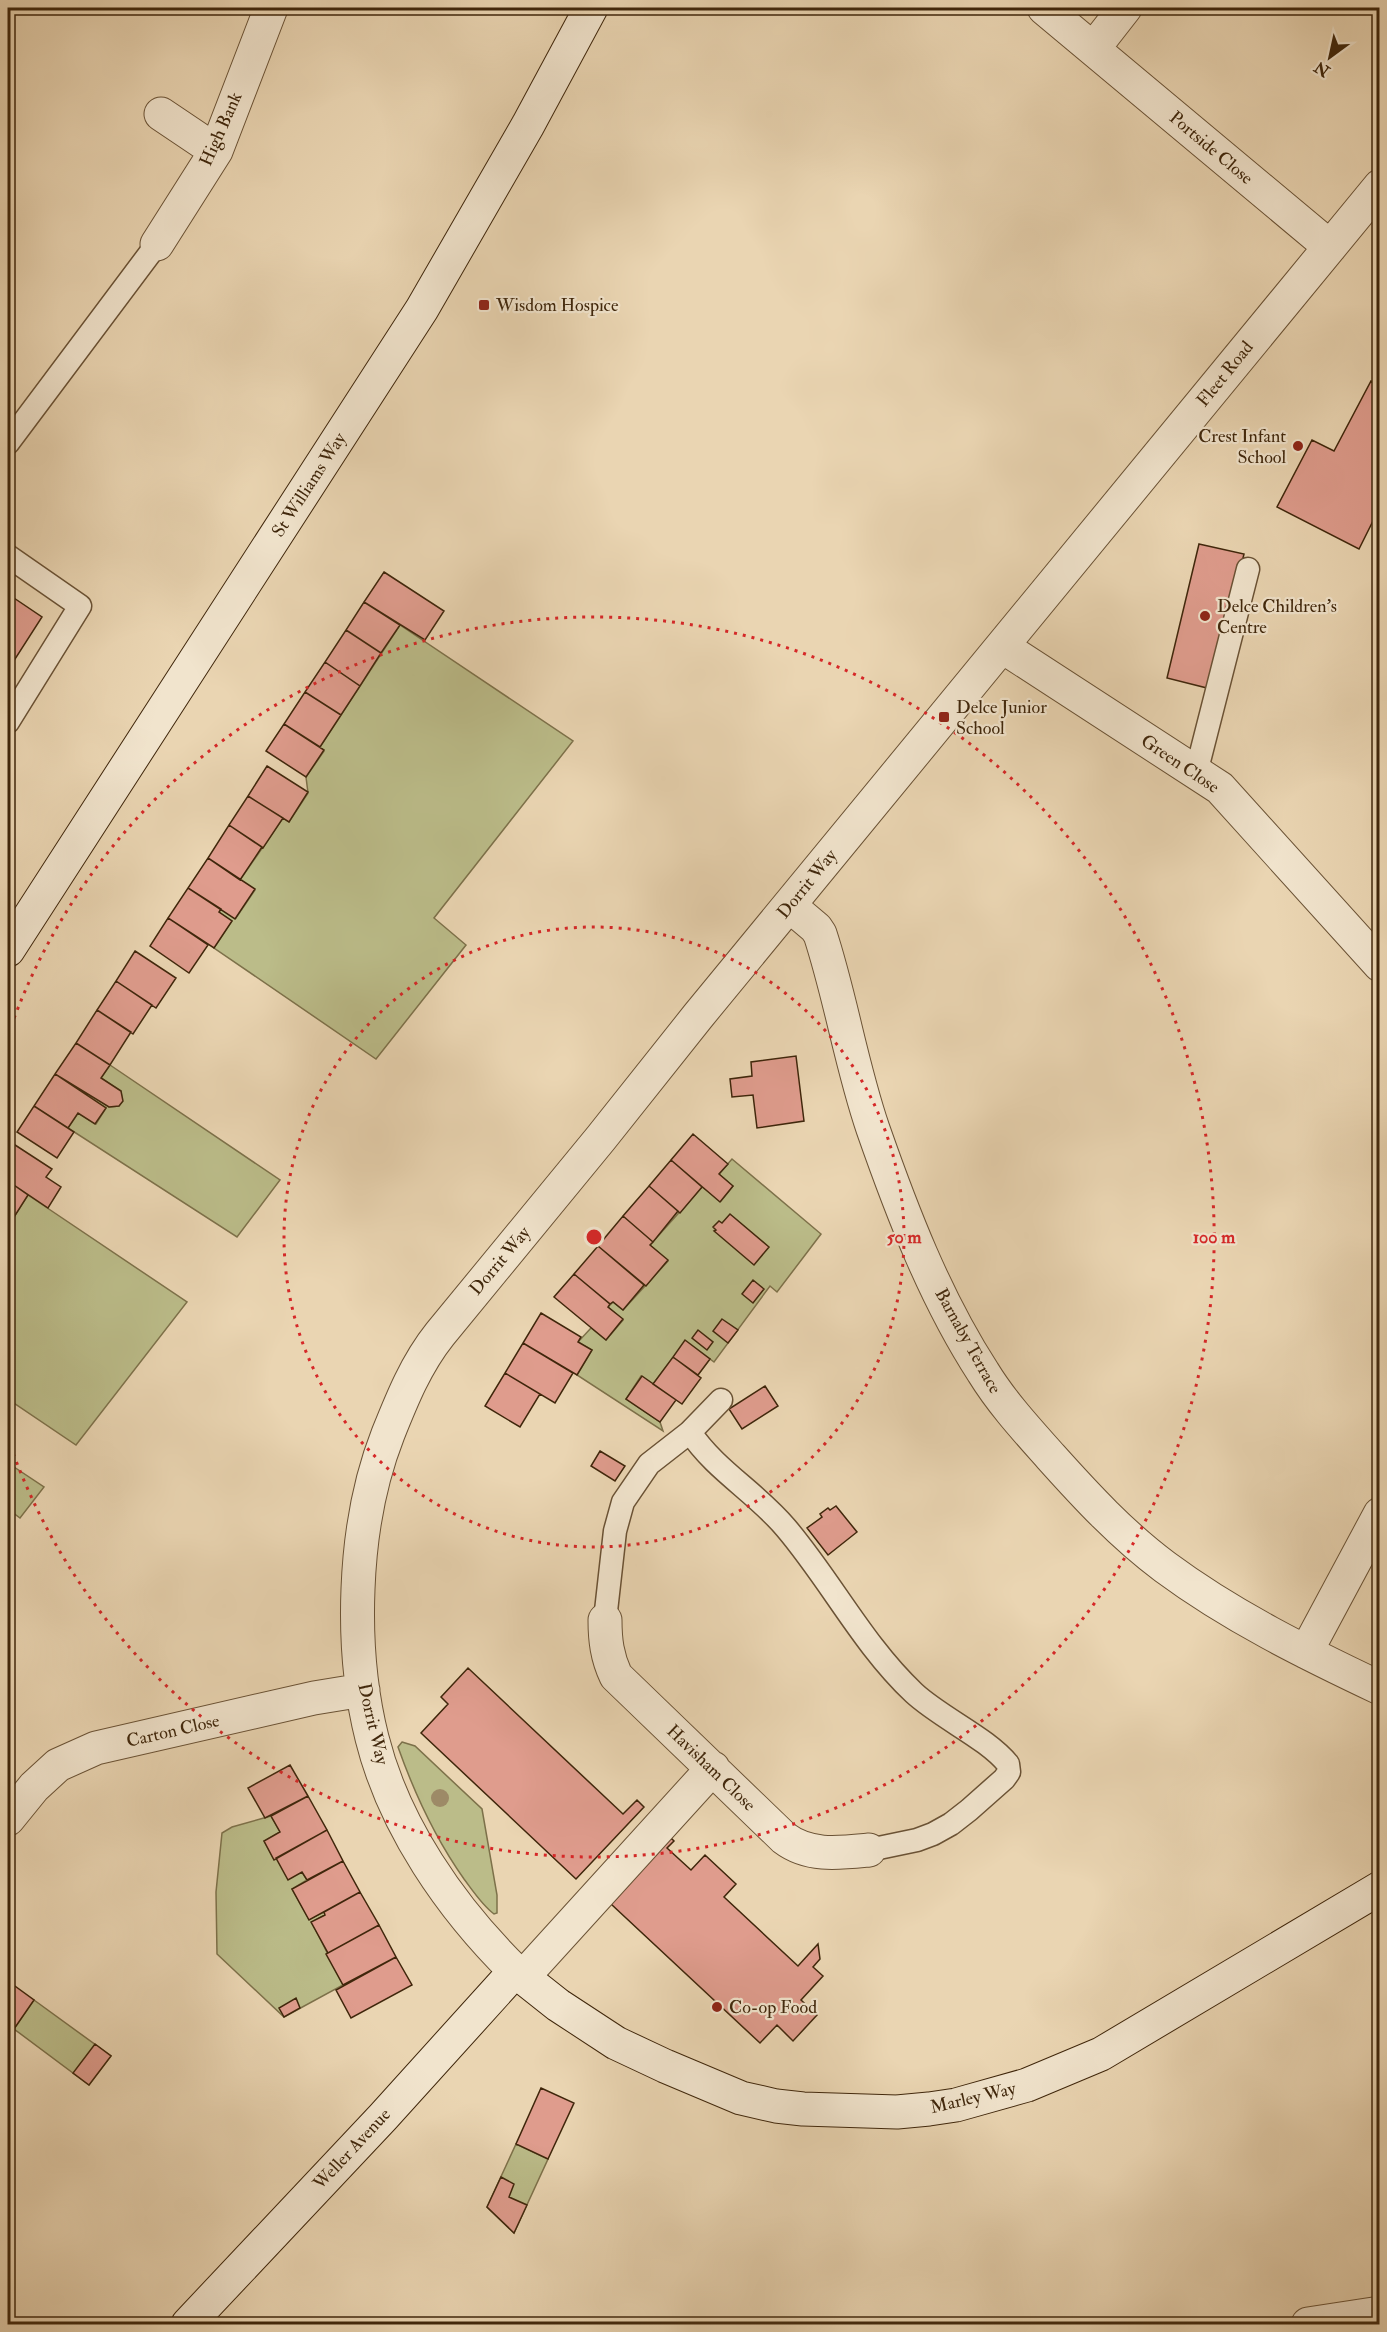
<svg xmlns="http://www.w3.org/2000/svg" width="1387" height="2332" font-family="'IM FELL Double Pica',serif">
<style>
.green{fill:#bbbc89;stroke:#7d714a;stroke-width:1.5}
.building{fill:#df9c8d;stroke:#3f260b;stroke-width:1.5}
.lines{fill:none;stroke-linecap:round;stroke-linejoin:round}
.lane-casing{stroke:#6a5235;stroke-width:25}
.street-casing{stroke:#6a5235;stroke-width:35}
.secondary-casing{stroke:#3f260b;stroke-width:35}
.lane{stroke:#f1e4cd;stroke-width:22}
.street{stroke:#f1e4cd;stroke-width:33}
.secondary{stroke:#f1e4cd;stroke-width:33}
.tree{fill:#9d8a67}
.ring{fill:none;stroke:#d62828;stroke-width:3;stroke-dasharray:3 6}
.poi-dot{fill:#8f2418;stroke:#f1e4cd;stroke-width:2}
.labels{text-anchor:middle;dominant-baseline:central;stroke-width:4.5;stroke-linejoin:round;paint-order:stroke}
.street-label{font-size:18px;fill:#3f260b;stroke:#f1e4cd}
.poi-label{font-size:18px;fill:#3f260b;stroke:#f1e4cd;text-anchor:start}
.centre{fill:#d62828;stroke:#f1e4cd;stroke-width:3}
.ring-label{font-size:18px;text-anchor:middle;font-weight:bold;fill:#d62828;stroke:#f1e4cd;stroke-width:4.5;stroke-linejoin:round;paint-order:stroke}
</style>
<rect width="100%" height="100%" fill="#ead5b2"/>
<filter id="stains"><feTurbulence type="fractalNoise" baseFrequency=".00333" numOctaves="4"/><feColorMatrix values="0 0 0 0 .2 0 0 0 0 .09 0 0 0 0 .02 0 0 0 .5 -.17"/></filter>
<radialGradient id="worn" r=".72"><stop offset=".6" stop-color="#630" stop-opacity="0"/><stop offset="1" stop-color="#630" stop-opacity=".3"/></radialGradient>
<path class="green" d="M400 625 573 741 434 918 466 945 376 1059 214 948 232 921 219 912 221 909 236 918 255 890 240 880 283 818 289 822 308 793 306 777 324 751 320 747Z
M110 1065 280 1180 237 1237 68 1128 78 1113 96 1124 106 1108 90 1097 91 1095 109 1107 119 1106 122 1101 121 1091 101 1078Z
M732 1159 821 1234 777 1292 770 1286 714 1362 710 1359 698 1375 673 1358 653 1384 641 1376 626 1399 660 1422 663 1431 577 1375 592 1350 578 1342 591 1328 606 1340 623 1320 608 1307 613 1302 623 1310 668 1261 650 1245 702 1187 721 1201 733 1186 719 1174Z
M28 1195 187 1302 76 1445 8 1399V1226Z
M8 1463 44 1487 20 1518 8 1509Z
M402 1742 415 1746 482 1809 497 1895V1913L494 1914C482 1905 473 1891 464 1879 435 1838 415 1795 398 1747Z
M271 1816 280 1832 264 1841 274 1859 276 1858 302 1872 307 1880 292 1889 309 1919 324 1912 325 1915 312 1922 343 1985 284 2017 217 1954 216 1892 222 1833 232 1827Z
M34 2000 111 2056 89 2085 14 2029Z
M516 2144 548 2159 514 2233 487 2207Z"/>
<path class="building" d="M1371 381 1380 385V519L1375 517 1359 549 1277 507 1312 440 1334 451Z
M1199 544 1244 554 1211 689 1167 678Z
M384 572 444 611 425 640 364 602Z
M8 594 42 617 8 670Z
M364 602 400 625 381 653 346 630Z
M346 630 381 653 360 686 325 662Z
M325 662 360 686 341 715 305 692Z
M305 692 341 715 320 747 284 724Z
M284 724 324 750 306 777 266 751Z
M267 766 308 792 289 822 248 796Z
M248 796 283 818 263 848 229 825Z
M229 825 262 847 240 880 208 858Z
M208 858 255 889 235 919 188 888Z
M188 888 221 909 219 912 232 921 214 948 168 918Z
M168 918 208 945 189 973 150 946Z
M135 951 176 978 156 1008 116 981Z
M116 981 152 1005 133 1034 97 1010Z
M97 1010 131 1032 110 1065 76 1043Z
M76 1043 110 1065 101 1078 121 1091 123 1101 119 1106 109 1107 55 1074Z
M796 1056 804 1121 757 1128 753 1095 732 1097 730 1079 752 1076 751 1062Z
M55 1074 106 1108 95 1124 78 1113 68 1128 34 1106Z
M34 1106 74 1132 57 1158 17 1132Z
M693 1134 728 1164 719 1174 733 1186 720 1202 671 1160Z
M12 1143 52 1169 46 1177 61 1187 48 1208 8 1181V1149Z
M671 1160 702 1187 680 1213 649 1186Z
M8 1181 28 1195 9 1225 8 1224Z
M649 1186 678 1211 653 1242 623 1216Z
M730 1214 769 1247 754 1265 714 1231 716 1230 713 1227 719 1221 722 1223Z
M623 1216 653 1242 650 1245 668 1260 646 1286 598 1246Z
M598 1246 644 1285 623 1310 613 1302 610 1304 574 1274Z
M574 1274 610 1304 608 1307 623 1319 606 1340 554 1297Z
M753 1280 764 1289 753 1303 742 1294Z
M541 1313 581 1337 578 1342 592 1350 577 1375 523 1343Z
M722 1319 738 1330 728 1343 713 1331Z
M698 1330 713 1342 707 1350 692 1338Z
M685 1340 710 1359 698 1375 673 1357Z
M523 1343 573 1373 555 1403 505 1373Z
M673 1357 701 1378 682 1404 653 1384Z
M505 1373 540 1394 520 1427 485 1406Z
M642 1376 676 1400 660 1422 626 1399Z
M765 1386 778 1406 742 1429 729 1409Z
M600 1451 625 1466 615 1481 591 1466Z
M836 1506 857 1532 828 1555 807 1528 822 1517 820 1514 828 1508 830 1510Z
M468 1668 623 1814 637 1800 644 1807 576 1879 421 1733 448 1704 441 1697Z
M290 1765 308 1796 265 1818 248 1788Z
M308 1796 327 1830 274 1860 264 1841 280 1832 271 1816Z
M327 1830 343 1861 307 1880 302 1872 288 1880 276 1858Z
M671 1838 674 1841 667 1848 691 1870 705 1855 736 1884 724 1897 798 1966 818 1944 820 1959 813 1967 823 1976 801 2000 817 2015 793 2041 777 2025 760 2043 611 1904Z
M343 1861 360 1892 309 1920 292 1889Z
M360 1892 379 1925 328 1953 311 1922 325 1915 324 1912Z
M379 1925 396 1957 343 1985 326 1954Z
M396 1957 412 1985 351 2018 336 1990Z
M8 1981 34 2000 14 2029 8 2024Z
M296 1998 300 2008 284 2017 279 2008Z
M95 2044 111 2056 89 2085 73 2073Z
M541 2088 574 2103 548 2159 516 2144Z
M501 2177 514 2184 509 2197 527 2205 514 2233 487 2207Z"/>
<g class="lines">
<defs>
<path id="lane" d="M8 443 157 244
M8 556 80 606 8 722
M1196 773 1248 569
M690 1432C715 1470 757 1493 786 1528 831 1581 863 1645 914 1693 941 1718 987 1738 1008 1764L1009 1772 1004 1779 969 1810 951 1824 933 1834 917 1840 869 1850
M605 1620 615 1531 623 1502 649 1464 690 1432 721 1400"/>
<path id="street" d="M1044 8 1330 247
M1093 49 1125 8
M161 114 216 151
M157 244 216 151 271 8
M1003 647 1220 788 1380 965
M790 906 816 928 820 934C841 998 851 1065 873 1129 902 1212 935 1298 983 1372 1002 1403 1027 1430 1051 1457 1086 1496 1122 1535 1165 1567 1231 1616 1306 1653 1380 1688
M605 1620C605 1640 607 1657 616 1676L784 1838C809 1857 839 1853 869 1850
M1306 1652 1380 1514
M8 1819 34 1787 58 1765 96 1748 314 1698 363 1690
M515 1971C451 1908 394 1826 372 1738 360 1690 356 1638 358 1589 360 1535 368 1485 388 1434 402 1399 416 1364 440 1334L601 1138 698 1016 1380 186
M523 1977 713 1768
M1308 2324 1380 2313"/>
<path id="secondary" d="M8 950 422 309 528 125 591 8
M188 2324 383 2117 515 1971 558 2005 616 2043 665 2066 741 2098 776 2106 803 2109 897 2112 929 2109 956 2105 1027 2085 1101 2054 1380 1888"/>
</defs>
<use href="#lane" class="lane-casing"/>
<use href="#street" class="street-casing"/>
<use href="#secondary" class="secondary-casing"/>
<use href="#lane" class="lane"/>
<use href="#street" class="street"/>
<use href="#secondary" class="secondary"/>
</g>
<circle class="tree" cx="440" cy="1798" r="9"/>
<g class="ring">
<circle cx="594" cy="1237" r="310"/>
<path d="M8 1035A620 620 0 1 1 8 1439"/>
</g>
<g class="poi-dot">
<rect x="478" y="299" width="12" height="12" rx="3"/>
<circle cx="1298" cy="446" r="6"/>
<circle cx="1205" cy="616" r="6"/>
<rect x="938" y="711" width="12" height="12" rx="3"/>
<circle cx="717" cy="2007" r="6"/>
</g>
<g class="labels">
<g class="street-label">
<text transform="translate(221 129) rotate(-66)">High Bank</text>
<text transform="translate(1211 148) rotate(40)">Portside Close</text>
<text transform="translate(1225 374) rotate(-51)">Fleet Road</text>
<text transform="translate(309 485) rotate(-57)">St Williams Way</text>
<text transform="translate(1180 764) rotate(34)">Green Close</text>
<text transform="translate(807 884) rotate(-51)">Dorrit Way</text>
<text transform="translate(500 1261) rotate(-50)">Dorrit Way</text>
<text transform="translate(968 1341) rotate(61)">Barnaby Terrace</text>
<text transform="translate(373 1724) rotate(77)">Dorrit Way</text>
<text transform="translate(173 1731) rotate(-13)">Carton Close</text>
<text transform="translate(711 1768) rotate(44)">Havisham Close</text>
<text transform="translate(973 2098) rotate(-13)">Marley Way</text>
<text transform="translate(352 2149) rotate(-47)">Weller Avenue</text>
</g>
<g class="poi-label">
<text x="496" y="305">Wisdom Hospice</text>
<text x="1286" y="436" text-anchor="end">Crest Infant<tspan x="1286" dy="21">School</tspan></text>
<text x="1217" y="606">Delce Children's<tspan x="1217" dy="21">Centre</tspan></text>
<text x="956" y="707">Delce Junior<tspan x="956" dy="21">School</tspan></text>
<text x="729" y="2007">Co-op Food</text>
</g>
</g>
<circle cx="594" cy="1237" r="9" class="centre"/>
<g class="ring-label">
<text x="904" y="1243">50 m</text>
<text x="1214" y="1243">100 m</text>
</g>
<rect width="1387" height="2332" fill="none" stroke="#ead5b2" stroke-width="30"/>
<rect x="9" y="9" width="1369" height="2314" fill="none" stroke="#3f260b" stroke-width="3"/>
<rect x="15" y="15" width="1357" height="2302" fill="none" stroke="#3f260b" stroke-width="1.5"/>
<g transform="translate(1330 57) rotate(213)" stroke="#f1e4cd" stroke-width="4.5" paint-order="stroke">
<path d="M0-4.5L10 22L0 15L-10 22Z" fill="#3f260b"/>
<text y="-9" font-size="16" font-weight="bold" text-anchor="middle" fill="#3f260b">N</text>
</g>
<rect width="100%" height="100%" filter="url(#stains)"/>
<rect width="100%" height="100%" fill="url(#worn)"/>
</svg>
